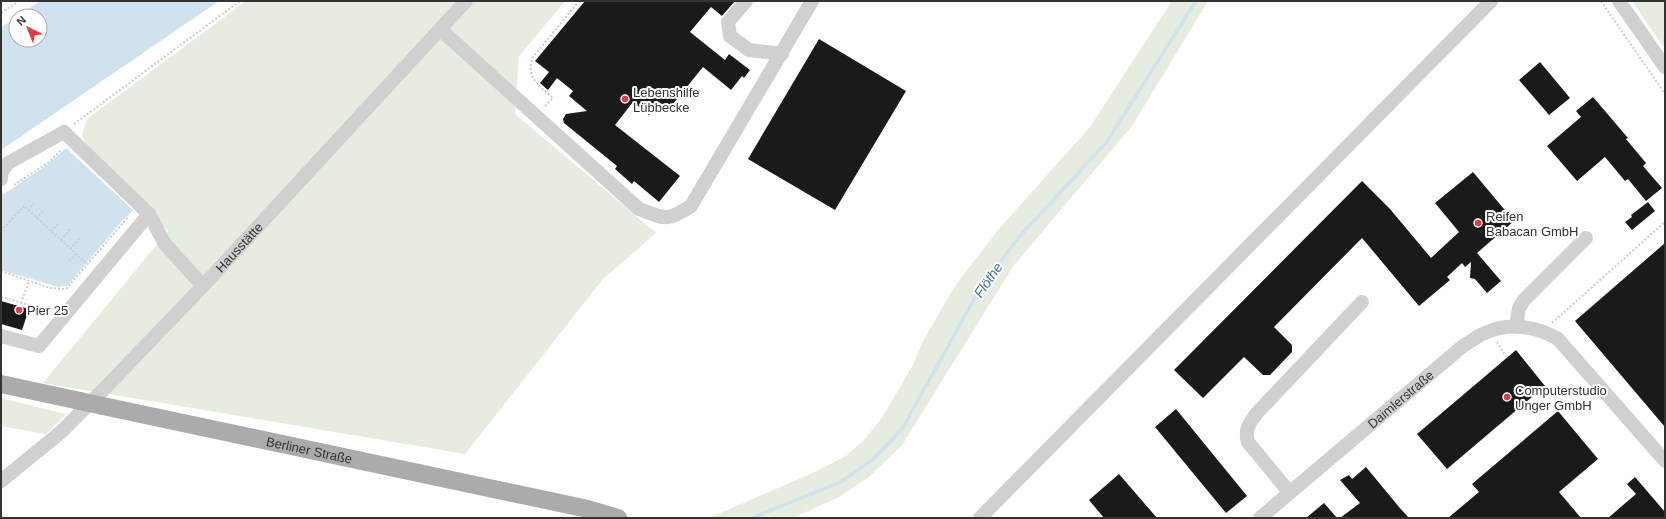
<svg xmlns="http://www.w3.org/2000/svg" width="1666" height="519" font-family="Helvetica,sans-serif">
<style>
.green{fill:#e6ecdf}
.water{fill:#cfe2ee}
.lines{fill:none;stroke-linecap:round;stroke-linejoin:round}
.stream{stroke:#cfe2ee;stroke-width:3.5}
.building{fill:#1a1a1a}
.path{stroke:#cdcdcd;stroke-width:2;stroke-dasharray:2 2;stroke-linecap:butt}
.minor{stroke:#d0d0d0;stroke-width:14}
.major{stroke:#ababab;stroke-width:18}
.major-bridge{stroke:#ababab;stroke-width:18}
.poi-dot{fill:#e63946;stroke:#fff;stroke-width:1.5}
.labels{text-anchor:middle;dominant-baseline:central;stroke-width:4;stroke-linejoin:round;paint-order:stroke}
.poi-label{font-size:13px;fill:#333;stroke:#fff;text-anchor:start}
.street-label{font-size:13px;fill:#333;stroke:#fff}
.water-label{font-size:14px;font-style:italic;fill:#3f7597;stroke:#fff}
</style>
<rect width="100%" height="100%" fill="#fff"/>
<path class="green" d="M246 1H565L519 56 515 114 656 233 603 279 465 454 43 383 168 231 86 144 82 135 87 119Z
M1172 1H1208L1132 126 1014 265 902 445 869 477 839 497 795 517 709 518 817 471 846 456 865 439 882 418 913 365 923 341 955 286 998 230 1090 127Z
M1632 1H1665V49Z
M1 398 66 414 46 434 1 426Z"/>
<path class="water" d="M40 1H219L1 150V28L16 17V40H40V16H18Z
M66 148 133 210 121 222 67 286 58 287 1 270V193L4 194 48 164Z"/>
<g class="lines">
<path class="stream" d="M752 518 841 482 873 459 902 429 978 292 1019 237 1106 143 1196 1"/>
</g>
<path class="building" d="M585 1H735L722 16 711 7 690 32 725 60 729 54 750 70 744 78 742 76 731 90 703 67 668 110 659 102 649 115 633 102 615 125 680 176 659 202 634 181 632 184 615 169 617 166 564 123 563 119 566 114 587 111 569 96 573 91 557 78 548 90 540 83 549 72 535 61Z
M819 39 906 91 835 210 748 159Z
M1540 62 1570 98 1549 115 1519 80Z
M1593 97 1628 138 1626 139 1646 163 1643 166 1662 188 1646 201 1628 179 1625 181 1605 157 1577 181 1547 146 1581 117 1576 111Z
M1473 172 1514 221 1477 253 1501 281 1487 293 1475 279 1470 278 1471 262 1465 267 1462 263 1447 277 1450 280 1419 306 1362 238 1274 327 1292 345V352L1270 375H1263L1244 357 1203 398 1174 370 1362 181 1390 209 1431 258 1459 232 1435 203Z
M1648 202 1655 211 1632 230 1625 222 1632 217 1631 215Z
M1665 243V427L1575 321Z
M1 301 29 309 22 330 1 324Z
M1516 350 1545 386 1447 469 1417 434Z
M1176 409 1247 496 1226 513 1155 427Z
M1558 411 1598 459 1559 492 1581 518H1448L1479 492 1472 484Z
M1366 467 1399 507 1409 518H1340L1360 503 1340 480 1349 475 1352 479Z
M1119 474 1157 518H1104L1089 500Z
M1635 477 1665 512V518H1608L1636 494 1627 484Z
M1324 503 1337 518H1306Z"/>
<g class="lines">
<path class="path" d="M1601 1 1665 94
M1 13 19 1
M545 106 553 98C539 86 525 77 533 57L579 1
M74 124 240 1
M14 185 49 162 62 149
M28 210 34 203
M36 218 43 211
M1 231 24 206 88 265
M51 231 58 224
M61 240 71 228
M70 249 81 237
M69 261 76 254
M1 271 50 288 66 289 129 216
M1 297 51 311
M21 303 29 281
M1552 323 1665 222
M1497 342 1507 358"/>
<g class="minor">
<path d="M746 1 728 22 730 36 749 50 782 54"/>
<path d="M1619 1 1665 67"/>
<path d="M441 30 639 209C666 219 666 222 691 206L812 1"/>
<path d="M1 179 2 171 8 163 64 132 149 214 165 244 203 286"/>
<path d="M1516 327 1519 308 1524 300 1586 238"/>
<path d="M1 336 39 346 149 214"/>
<path id="s1" d="M1 481 61 432 105 388 203 286 466 1"/>
<path d="M1289 492 1248 442C1244 430 1250 422 1257 413L1362 302"/>
<path d="M980 518 1491 1"/>
<path id="s2" d="M1260 518 1463 346C1470 342 1477 336 1485 333 1508 322 1537 326 1558 339L1665 461"/>
</g>
<g class="major">
<path d="M1 384 80 401"/>
<path id="s3" d="M103 406 588 509 618 518"/>
</g>
<path class="major-bridge" d="M80 401 103 406"/>
</g>
<g class="poi-dot">
<circle cx="625" cy="99" r="4"/>
<circle cx="1478" cy="223" r="4"/>
<circle cx="19" cy="310" r="4"/>
<circle cx="1507" cy="397" r="4"/>
</g>
<g class="labels">
<g class="poi-label">
<text x="633" y="92">Lebenshilfe<tspan x="633" dy="15">Lübbecke</tspan></text>
<text x="1486" y="216">Reifen<tspan x="1486" dy="15">Babacan GmbH</tspan></text>
<text x="27" y="310">Pier 25</text>
<text x="1515" y="390">Computerstudio<tspan x="1515" dy="15">Unger GmbH</tspan></text>
</g>
<g class="street-label">
<text stroke="none"><textPath href="#s1" startOffset="334">Hausstätte</textPath></text>
<text stroke="none"><textPath href="#s2" startOffset="184">Daimlerstraße</textPath></text>
<text stroke="none"><textPath href="#s3" startOffset="211">Berliner Straße</textPath></text>
</g>
<g class="water-label">
<text transform="translate(988 280) rotate(-55)">Flöthe</text>
</g>
</g>
<rect width="1666" height="519" fill="none" stroke="#333333" stroke-width="4"/>
<g transform="translate(28 28) rotate(317)"><circle r="19" fill="#ffffff" stroke="#adadad"/>
<path d="M0-3L7 15L0 10L-7 15Z" fill="#e63946"/>
<text y="-6" font-size="11" font-weight="bold" text-anchor="middle" fill="#333333">N</text>
</g>
</svg>
